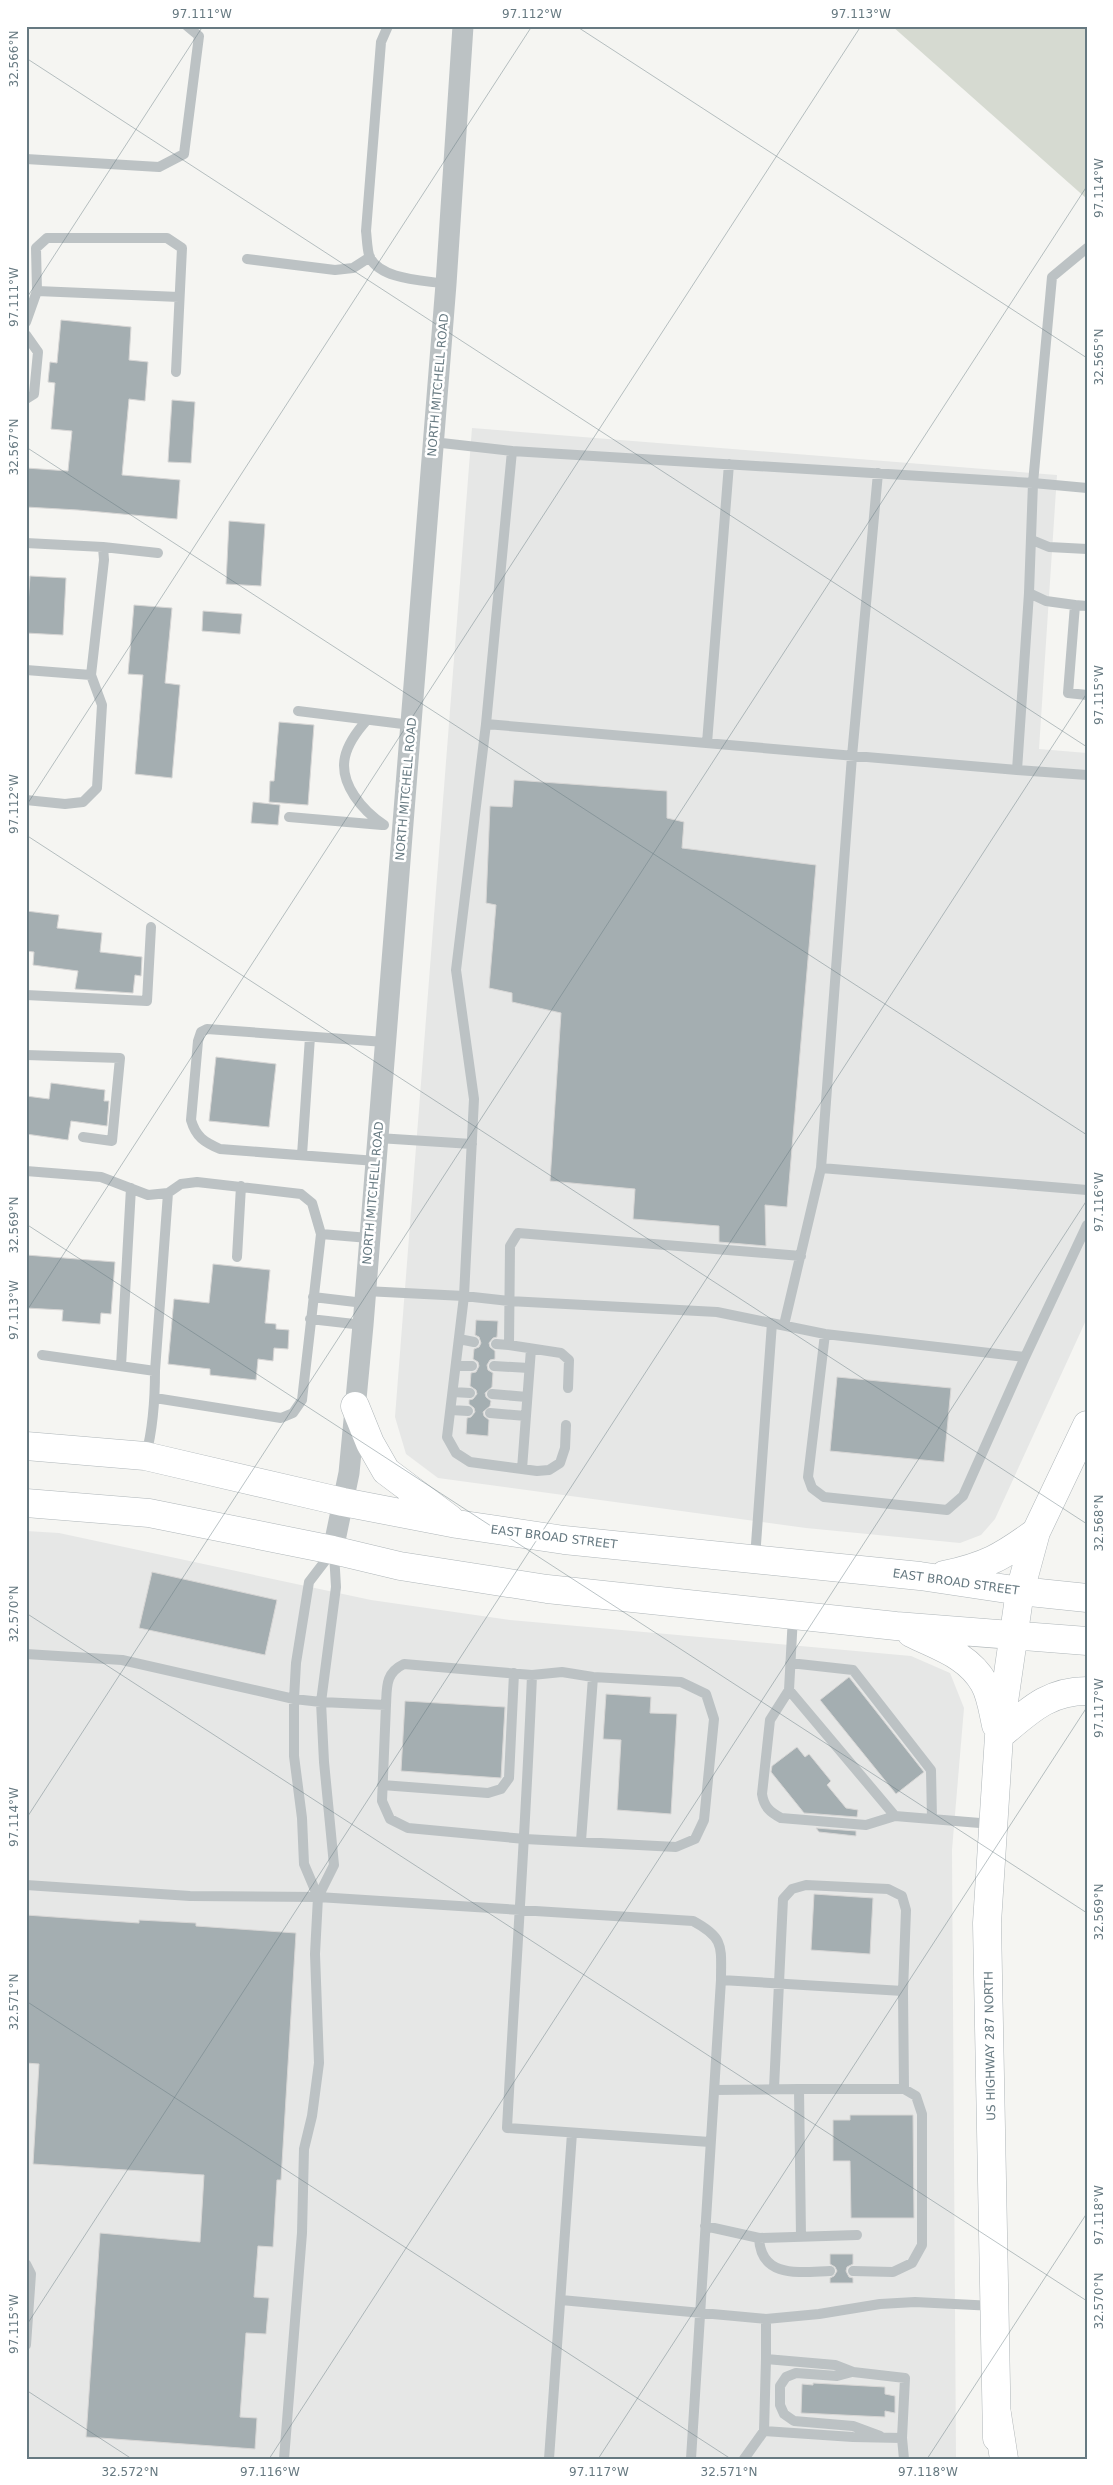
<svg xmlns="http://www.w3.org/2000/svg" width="1113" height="2485" font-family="'DejaVu Sans',sans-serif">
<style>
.built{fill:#e6e7e6}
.green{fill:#d6dad1}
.building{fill:#a4aeb1;stroke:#d7d6d5}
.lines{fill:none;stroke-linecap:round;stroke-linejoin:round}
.secondary-casing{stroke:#afb6b9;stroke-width:29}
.highway-casing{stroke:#b0b5b7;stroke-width:29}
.lane{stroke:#bcc2c4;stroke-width:10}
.street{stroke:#bcc2c4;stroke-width:21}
.secondary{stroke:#fff;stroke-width:28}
.highway{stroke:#fff;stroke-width:28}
.ticks{fill:none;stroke:#667981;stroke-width:1;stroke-opacity:0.45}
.labels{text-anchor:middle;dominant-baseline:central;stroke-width:5;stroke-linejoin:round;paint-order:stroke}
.street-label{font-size:12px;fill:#667981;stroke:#fff}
.neatline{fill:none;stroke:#667981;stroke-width:2}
.ticks-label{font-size:12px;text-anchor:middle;fill:#667981}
</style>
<rect width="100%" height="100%" fill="#f5f5f2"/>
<path class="built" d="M472 428 1057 475 1039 749 1087 753V1318L995 1519 981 1535 960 1543 806 1528 438 1478 406 1454 395 1417Z
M26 1531 59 1533 371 1600 510 1620 911 1656 950 1673 964 1708 952 1850 956 2459H26Z"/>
<path class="green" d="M892 26H1087V199Z"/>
<path class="building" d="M61 320 131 327 129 360 148 362 145 401 129 399 122 475 180 480 177 519 78 510 26 507V468L68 471 72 431 51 429 55 383 48 382 50 362 57 363Z
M172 400 195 402 191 463 168 462Z
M229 521 265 524 261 586 226 584Z
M30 576 66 578 63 635 26 633Z
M134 605 172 608 165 683 180 685 172 778 135 774 143 675 128 674Z
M203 611 242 614 240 634 202 631Z
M279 722 314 725 308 805 269 802 270 781H274Z
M514 780 667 791V818L684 822 682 848 816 865 787 1207 765 1205 766 1246 719 1242V1226L633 1219 635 1189 550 1181 561 1013 512 1002V993L489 988 496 905 486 903 490 806 512 807Z
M253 802 280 805 278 825 251 823Z
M26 911 59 915 57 928 102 933 100 952 142 957 141 976 135 975 133 993 75 989 78 971 33 965 34 952 26 951Z
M216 1057 276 1064 269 1127 209 1121Z
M51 1083 105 1090 104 1101H109L107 1126 71 1121 68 1140 26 1134V1096L49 1099Z
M26 1255 115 1262 111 1314 101 1313 100 1324 62 1321 63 1310 26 1308Z
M213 1264 270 1270 265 1323 276 1324V1329L289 1330 288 1349 274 1348 273 1361 258 1359 256 1380 210 1375V1369L168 1364 174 1299 209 1303Z
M476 1320 498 1321 497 1337 493 1338 489 1343 490 1347 495 1351V1359L490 1360 487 1365 488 1370 493 1373 492 1387 485 1393 486 1397 491 1401 490 1406 483 1412 484 1416 489 1420 488 1436 466 1434 467 1418 471 1417 475 1412 474 1408 469 1404V1400L473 1399 477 1394 476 1390 470 1386 471 1373 476 1372 479 1366 478 1362 473 1359 474 1349 479 1347 481 1343 479 1337 475 1335Z
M837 1377 951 1388 944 1462 830 1451Z
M152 1572 277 1600 265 1655 139 1628Z
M849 1677 924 1772 896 1794 820 1700Z
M606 1694 651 1697 650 1713 677 1714 671 1814 617 1810 621 1740 603 1739Z
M405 1701 505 1707 501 1778 401 1771Z
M797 1747 805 1757 809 1754 831 1781 827 1785 846 1808 858 1810 857 1817 804 1813 771 1772 772 1766Z
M816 1828 856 1831V1836L819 1832Z
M814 1894 873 1898 870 1954 811 1950Z
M26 1915 139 1923V1920L196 1923V1926L296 1933 281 2180H277L273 2247 258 2246 254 2297 269 2298 266 2334 246 2333 240 2417 257 2418 255 2449 86 2437 100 2233 200 2242 204 2175 33 2164 39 2064 26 2063Z
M850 2115H913L914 2218H851L850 2161H833V2120H850Z
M830 2254H853V2264L847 2267 846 2271 849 2277 853 2278V2283H830V2278L834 2276 837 2271 835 2267 830 2264Z
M813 2383 885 2387V2394L895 2396V2413L885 2411V2417L801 2413 802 2384 813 2385Z"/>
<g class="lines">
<defs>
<path id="secondary" d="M355 1406 370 1443 386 1471 450 1519
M26 1446 145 1456 343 1502 457 1524 564 1540 920 1576 1020 1591 1087 1598
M26 1503 149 1513 333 1550 400 1566 547 1589 896 1626 1087 1641
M944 1575C986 1566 1002 1557 1036 1532
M911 1633C939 1647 968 1655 984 1683 991 1695 993 1712 996 1725
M999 1736C1028 1712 1047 1691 1087 1691
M997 2438 987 1923 999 1736 1020 1591 1036 1532 1087 1425"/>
<path id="highway" d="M997 2414 1004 2459"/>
</defs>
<use href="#secondary" class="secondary-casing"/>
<use href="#highway" class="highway-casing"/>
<path class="lane" d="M388 26 381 42 366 231C367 238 367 251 370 258 382 280 424 280 446 284
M26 159 159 167 184 154 199 36 187 26
M1087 248 1052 277 1033 483 1087 488
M247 259 335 270 353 268 370 257
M37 291 179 297
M26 322 37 291 36 248 47 238H167L182 248 176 372
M26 335 38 352 34 394 26 399
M433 442 512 451
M878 473 852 756 821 1168 1087 1190
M1032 540 1049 547 1087 549
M26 543 103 547 104 560 91 675 102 705 97 788 83 802 65 804 26 800
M103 547 158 553
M1029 593 1046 601 1075 605
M1087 606 1075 605 1068 693 1087 695
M26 670 91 675
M298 711 411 725
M367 720C358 730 348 743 345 757 339 784 363 811 384 825
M707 743 729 464
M1017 770 1029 593 1033 483 512 451 486 724 1017 770 1087 775
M289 817 382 825
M26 995 147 1001 151 927
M26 1055 120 1058 112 1141 83 1137
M378 1138 472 1144
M302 1155 310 1037
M376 1161 220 1149C204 1142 196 1137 191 1120L198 1041 201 1032 207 1029 385 1042
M26 1171 101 1177 148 1195 168 1193 181 1184 197 1182 301 1194 312 1203 321 1234 369 1238
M237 1257 241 1186
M365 1291 464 1296 474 1099 456 970 486 724
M313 1297 364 1303
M310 1319 363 1325
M784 1325 821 1168
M825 1334 808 1477 812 1488 824 1497 947 1510 963 1496 1025 1357
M459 1339 474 1342
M496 1344 509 1345
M42 1355 155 1371
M121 1366 131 1188
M456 1366H472
M494 1366 529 1368
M568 1388 569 1360 561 1353 509 1345 510 1246 518 1233 801 1256
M453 1392 470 1393
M492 1394 527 1397
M155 1398 281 1418 293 1413 302 1400 321 1234
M451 1410 468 1411
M490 1413 526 1416
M566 1425 565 1448 560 1463 549 1470 537 1471 470 1462 456 1453 447 1437 464 1296 509 1301 717 1312 825 1334 1025 1357 1087 1225
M146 1455C153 1428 155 1400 155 1371L168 1193
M522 1469 531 1349
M755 1558 772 1323
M793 1616 789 1690 895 1816 992 1824
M26 1654 122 1660 294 1699 321 1702 386 1705C387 1687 385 1673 404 1664L532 1675C526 1826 515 1977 507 2128L710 2142
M790 1663 853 1670 931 1770 932 1819
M789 1690 770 1720 762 1794C764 1807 770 1812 781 1818L866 1825 895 1816
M386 1705 382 1801 390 1819 408 1828 525 1839 676 1847 695 1839 704 1820 714 1719 706 1694 681 1682 593 1677 562 1672 532 1675
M382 1785 488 1793 501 1789 509 1778 514 1673
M581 1841 593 1677
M26 1885 190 1896 318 1897 693 1921C725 1938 721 1947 721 1980L691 2459
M318 1897 304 1864 302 1818 294 1756V1699L296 1663 309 1582 332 1552
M721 1980 903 1991 906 1910 902 1896 888 1889 806 1885 792 1889 783 1899 774 2088
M903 1991 904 2089
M799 2089H904L916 2096 922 2114V2245L912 2263 893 2272 853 2271
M714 2090 799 2089 801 2237
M705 2226 759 2238 857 2235
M759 2238C761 2279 800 2272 830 2271
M26 2264 31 2274 26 2345
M561 2300 766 2319 819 2314 880 2304 915 2302 994 2306
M766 2359V2319
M852 2372 837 2376 796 2373 786 2377 780 2386V2405L784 2414 794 2421 853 2426 880 2436
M764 2431 853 2437 902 2438
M284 2459 302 2233 304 2149 312 2116 319 2063 315 1954 318 1897 334 1865 324 1762 321 1702 336 1587 334 1553
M549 2459 572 2133
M744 2459 764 2431 766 2359 835 2365 853 2372 905 2378 902 2438 904 2459"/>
<path class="street" d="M333 1550 349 1473 363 1325 446 284 463 26"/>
<use href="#secondary" class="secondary"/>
<use href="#highway" class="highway"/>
</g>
<path class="ticks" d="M576 26 1087 358M26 58 1087 747M26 299 203 26M26 447 1087 1135M26 806 532 26M26 835 1087 1524M26 1224 1087 1913M26 1312 861 26M26 1613 1087 2301M26 1819 1087 186M26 2001 731 2459M26 2326 1087 693M26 2390 132 2459M269 2459 1087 1200M598 2459 1087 1707M927 2459 1087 2213"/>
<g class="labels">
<g class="street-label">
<text transform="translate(438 385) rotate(-85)">NORTH MITCHELL ROAD</text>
<text transform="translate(406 789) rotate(-85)">NORTH MITCHELL ROAD</text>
<text transform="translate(373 1193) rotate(-85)">NORTH MITCHELL ROAD</text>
<text transform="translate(554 1537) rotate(7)">EAST BROAD STREET</text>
<text transform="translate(956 1582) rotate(8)">EAST BROAD STREET</text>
<text transform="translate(990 2046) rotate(-91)">US HIGHWAY 287 NORTH</text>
</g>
</g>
<rect width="1113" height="2485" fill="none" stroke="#ffffff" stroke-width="55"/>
<rect x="28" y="28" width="1058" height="2430" class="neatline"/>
<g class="ticks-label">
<text x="202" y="18">97.111°W</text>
<text x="532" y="18">97.112°W</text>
<text x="861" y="18">97.113°W</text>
<text transform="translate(14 59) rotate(-90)" y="4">32.566°N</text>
<text transform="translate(1099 188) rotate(-90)" y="4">97.114°W</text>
<text transform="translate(14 297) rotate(-90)" y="4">97.111°W</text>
<text transform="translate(1099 357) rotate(-90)" y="4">32.565°N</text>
<text transform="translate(14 447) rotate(-90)" y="4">32.567°N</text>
<text transform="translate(1099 695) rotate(-90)" y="4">97.115°W</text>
<text transform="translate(14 804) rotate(-90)" y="4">97.112°W</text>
<text transform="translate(1099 1202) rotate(-90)" y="4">97.116°W</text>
<text transform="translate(14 1225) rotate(-90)" y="4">32.569°N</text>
<text transform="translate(14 1310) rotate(-90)" y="4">97.113°W</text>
<text transform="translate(1099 1523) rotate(-90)" y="4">32.568°N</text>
<text transform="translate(14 1614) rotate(-90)" y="4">32.570°N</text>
<text transform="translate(1099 1708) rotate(-90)" y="4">97.117°W</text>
<text transform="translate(14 1817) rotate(-90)" y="4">97.114°W</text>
<text transform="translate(1099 1912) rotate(-90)" y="4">32.569°N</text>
<text transform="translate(14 2002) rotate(-90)" y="4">32.571°N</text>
<text transform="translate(1099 2215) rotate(-90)" y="4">97.118°W</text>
<text transform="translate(1099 2301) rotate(-90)" y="4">32.570°N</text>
<text transform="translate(14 2324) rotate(-90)" y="4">97.115°W</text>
<text x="130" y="2476">32.572°N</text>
<text x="270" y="2476">97.116°W</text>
<text x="599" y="2476">97.117°W</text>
<text x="729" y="2476">32.571°N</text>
<text x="928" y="2476">97.118°W</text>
</g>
</svg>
